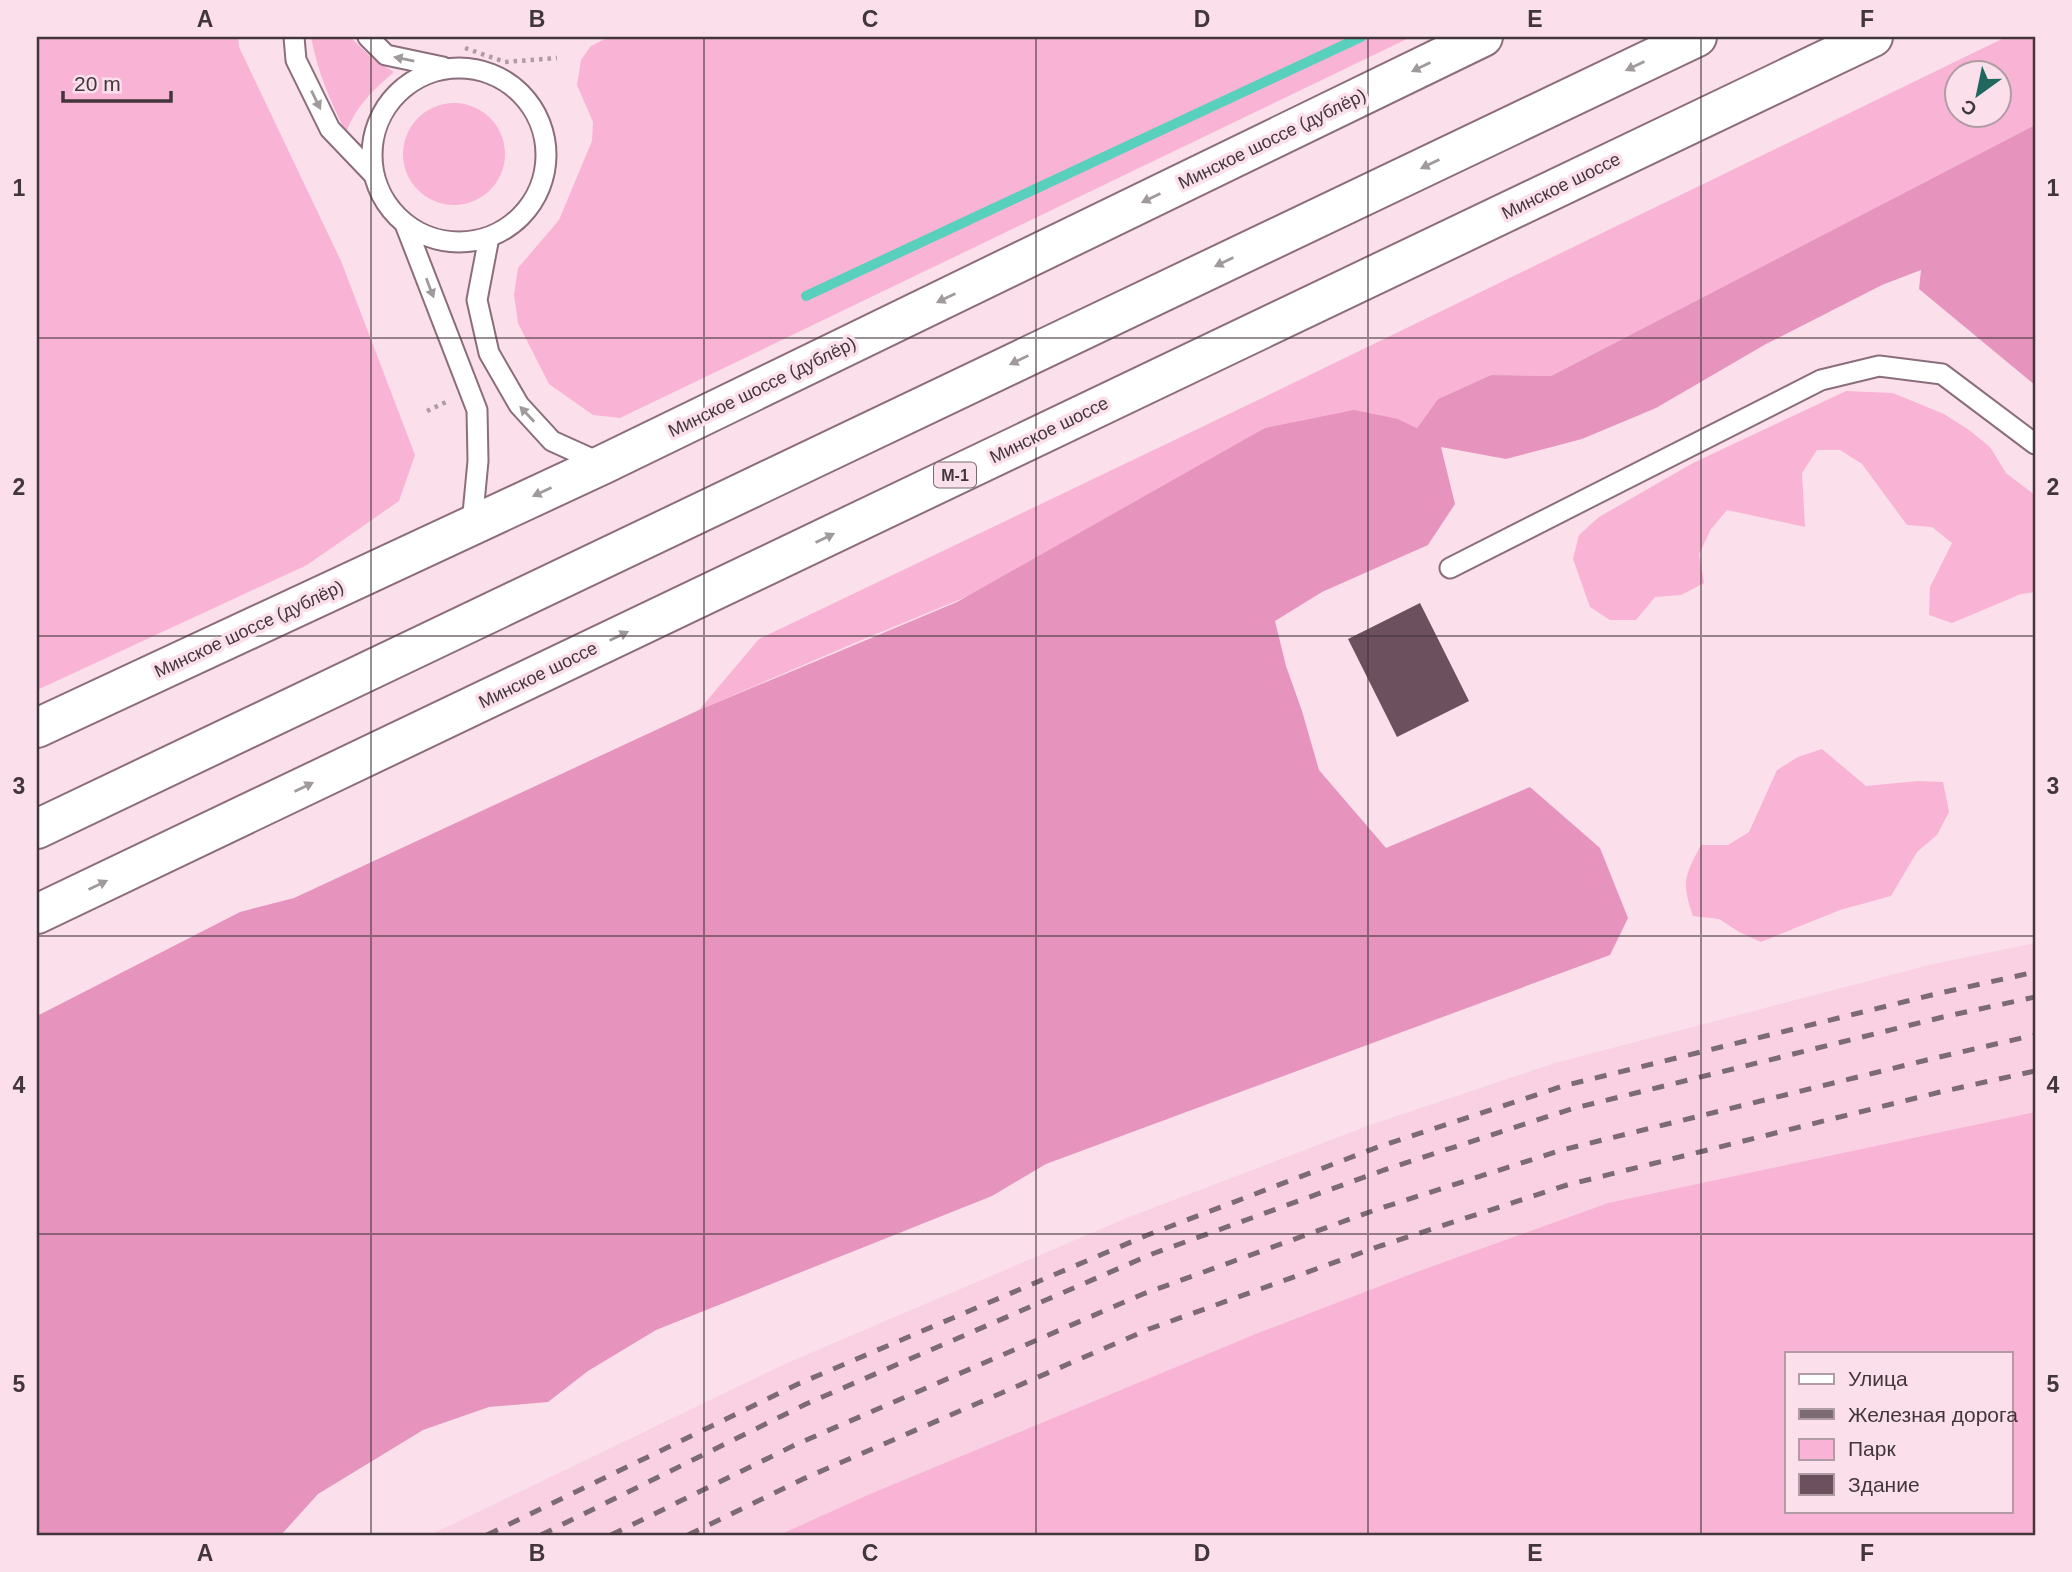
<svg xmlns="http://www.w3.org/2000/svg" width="2072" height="1572" font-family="Helvetica,sans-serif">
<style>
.built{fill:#fad0e3}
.green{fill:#f9b3d5;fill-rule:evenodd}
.forest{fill:#e694bd}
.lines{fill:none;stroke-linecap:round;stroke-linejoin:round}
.stream{stroke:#59d0bd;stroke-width:10}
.building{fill:#6d505e}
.lane-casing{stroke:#8b6d7b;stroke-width:23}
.secondary-casing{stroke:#8b6d7b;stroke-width:42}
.highway-casing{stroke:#8b6d7b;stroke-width:42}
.path{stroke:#b09aa4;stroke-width:4.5;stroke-dasharray:3.5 5;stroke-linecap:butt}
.lane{stroke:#fff;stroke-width:19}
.secondary{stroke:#fff;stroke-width:38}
.highway{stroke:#fff;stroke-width:38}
.rail{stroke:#7d6b73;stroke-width:5;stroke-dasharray:12 12;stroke-linecap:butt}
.oneway{fill:#a09a9d}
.grid{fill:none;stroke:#42353b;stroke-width:2;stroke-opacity:0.55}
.labels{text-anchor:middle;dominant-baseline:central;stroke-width:7;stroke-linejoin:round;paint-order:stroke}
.shield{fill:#fbe0ec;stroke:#7a6870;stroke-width:2}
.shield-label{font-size:16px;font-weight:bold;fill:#42353b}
.street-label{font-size:18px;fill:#42353b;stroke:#fbe0ec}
.neatline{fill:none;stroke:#42353b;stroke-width:2.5}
.grid-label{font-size:23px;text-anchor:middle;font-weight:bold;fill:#42353b}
</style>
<rect width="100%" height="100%" fill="#fbe0ec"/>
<path class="built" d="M2035 943V1112L1608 1203 1419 1271 1258 1333 870 1494 779 1535H430L787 1363 1129 1217 1370 1125 1555 1063 1933 964Z"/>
<path class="green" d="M37 37H238L239 47 341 261 415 455 399 501 307 565 37 690Z
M311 37H350L374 60 394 72C373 90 356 106 346 133 331 102 317 71 311 37Z
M609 37H1411L620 418 593 415 549 384 518 323 514 295 518 268 559 220 592 141 593 122 577 85 581 60 591 46Z
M2006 37H2035V125L1551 376 1491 375 1438 399 1417 428 1398 419 852 644 699 710 759 639 1256 401ZM1956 74H1998V116H1956Z
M403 154a51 51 0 1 1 102 0a51 51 0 1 1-102 0Z
M1846 391 1893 393 1944 414 1969 430 1990 447 2006 473 2035 495V592L2021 594 1952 623 1929 615 1930 587 1952 543 1932 527 1907 525 1862 464 1840 450H1817L1802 473 1805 527 1727 510 1711 529 1699 554 1704 583 1681 595 1655 597 1636 620H1610L1590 607 1573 559 1579 535 1599 517 1693 463Z
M1822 749 1866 786 1918 781 1943 782 1949 812 1937 835 1917 852 1891 896 1840 910 1761 942 1739 932 1719 919 1693 916C1681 882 1685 875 1701 845H1728L1749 832 1777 770 1798 757Z
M2035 1112V1535H779L870 1494 1258 1333 1419 1271 1608 1203ZM2011 1353V1511H1787V1353Z"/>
<path class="forest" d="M2035 125V385L1919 289 1921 270 1882 285 1766 344 1656 408 1582 439 1506 459 1441 447 1455 504 1428 545 1322 592 1275 621 1286 666 1302 711 1319 770 1386 848 1530 787 1600 848 1628 918 1610 955 1046 1164 992 1196 656 1330 588 1371 548 1402 489 1407 423 1430 318 1494 281 1535H37V1016L240 912 294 898 699 710 957 602 1265 428 1354 410 1398 419 1417 428 1438 399 1491 375 1551 376Z"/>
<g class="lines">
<path class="stream" d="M806 296 1361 37"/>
</g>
<path class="building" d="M1420 603 1469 701 1397 737 1348 639Z"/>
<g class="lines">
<defs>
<path id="lane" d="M294 37 296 60 330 129 374 175
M368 37 386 55 443 67
M372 155a87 87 0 1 1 174 0a87 87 0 1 1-174 0Z
M405 224 477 410 478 461 472 524
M489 237 477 300 489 353 519 405 552 441 603 464
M1450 568 1821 380 1879 366 1942 374 2035 444"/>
<path id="secondary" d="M37 728 604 464 1483 37"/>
<path id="highway" d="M37 829 1697 37
M37 914 1873 37"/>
</defs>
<use href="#lane" class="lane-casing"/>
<use href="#secondary" class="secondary-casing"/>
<use href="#highway" class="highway-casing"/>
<path class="path" d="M465 48 505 62 557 58
M427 411 446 402"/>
<use href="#lane" class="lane"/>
<use href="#secondary" class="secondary"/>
<use href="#highway" class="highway"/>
<path class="rail" d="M487 1535 798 1384 1145 1236 1378 1147 1563 1086 1940 993 2035 972
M541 1535 806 1404 1152 1254 1384 1170 1571 1109 1943 1017 2035 997
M611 1535 797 1444 1143 1294 1375 1210 1562 1150 1935 1058 2035 1035
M688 1535 803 1479 1149 1329 1380 1246 1567 1185 1940 1092 2035 1071"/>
</g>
<defs><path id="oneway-solid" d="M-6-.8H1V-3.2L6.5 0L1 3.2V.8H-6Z" transform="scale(1.75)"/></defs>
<g class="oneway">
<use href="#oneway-solid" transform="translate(404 59) rotate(-168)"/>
<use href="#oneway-solid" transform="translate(1635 66) rotate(154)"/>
<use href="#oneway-solid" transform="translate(1421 67) rotate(154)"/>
<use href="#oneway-solid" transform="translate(316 100) rotate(64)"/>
<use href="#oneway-solid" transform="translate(1430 164) rotate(154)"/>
<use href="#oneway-solid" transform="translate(1151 198) rotate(154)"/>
<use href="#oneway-solid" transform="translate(1224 262) rotate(154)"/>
<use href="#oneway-solid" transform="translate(430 288) rotate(69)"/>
<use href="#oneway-solid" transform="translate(946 298) rotate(154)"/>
<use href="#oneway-solid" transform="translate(1019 360) rotate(154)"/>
<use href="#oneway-solid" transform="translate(527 414) rotate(-133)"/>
<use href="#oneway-solid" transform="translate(542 492) rotate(155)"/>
<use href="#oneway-solid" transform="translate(825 538) rotate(-26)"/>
<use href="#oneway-solid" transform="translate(619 636) rotate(-26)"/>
<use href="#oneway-solid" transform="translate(304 787) rotate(-26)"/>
<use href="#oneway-solid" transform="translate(98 885) rotate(-26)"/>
</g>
<path class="grid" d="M371 37V1535M704 37V1535M1036 37V1535M1368 37V1535M1701 37V1535M37 338H2035M37 636H2035M37 936H2035M37 1234H2035"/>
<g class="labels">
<rect class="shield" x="934" y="462.5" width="42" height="25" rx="5"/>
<g class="shield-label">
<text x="955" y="475">М-1</text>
</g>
<g class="street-label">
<text transform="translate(1272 139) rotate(-26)">Минское шоссе (дублёр)</text>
<text transform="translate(1561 186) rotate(-26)">Минское шоссе</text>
<text transform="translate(762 387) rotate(-26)">Минское шоссе (дублёр)</text>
<text transform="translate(1049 430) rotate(-26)">Минское шоссе</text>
<text transform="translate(249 629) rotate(-25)">Минское шоссе (дублёр)</text>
<text transform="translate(538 675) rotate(-26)">Минское шоссе</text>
</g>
</g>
<rect width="2072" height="1572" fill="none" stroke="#fbe0ec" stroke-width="77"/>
<rect x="1785" y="1352" width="228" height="161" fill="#fbe0ec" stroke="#b19ca5" stroke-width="2"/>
<rect x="1799" y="1374" width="35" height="10" fill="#ffffff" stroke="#b19ca5" stroke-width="2"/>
<text x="1848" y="1386" font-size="21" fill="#42353b">Улица</text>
<rect x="1799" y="1409" width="35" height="10" fill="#7d6b73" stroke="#b19ca5" stroke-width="2"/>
<text x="1848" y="1422" font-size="21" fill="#42353b">Железная дорога</text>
<rect x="1799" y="1439" width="35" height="21" fill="#f9b3d5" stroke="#b19ca5" stroke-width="2"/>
<text x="1848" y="1456" font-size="21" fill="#42353b">Парк</text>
<rect x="1799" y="1474" width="35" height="21" fill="#6d505e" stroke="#b19ca5" stroke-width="2"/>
<text x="1848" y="1492" font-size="21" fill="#42353b">Здание</text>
<g transform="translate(1978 94) rotate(213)"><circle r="33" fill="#fbe0ec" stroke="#b19ca5" stroke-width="2"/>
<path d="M0-5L12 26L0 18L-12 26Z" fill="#20685d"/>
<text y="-10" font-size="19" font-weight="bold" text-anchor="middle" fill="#42353b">С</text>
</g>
<path d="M63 91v10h108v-10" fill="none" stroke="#42353b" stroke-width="3.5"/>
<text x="74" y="91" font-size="21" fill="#42353b" stroke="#fbe0ec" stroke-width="5" paint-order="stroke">20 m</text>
<rect x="38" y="38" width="1996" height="1496" class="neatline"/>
<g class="grid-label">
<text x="205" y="27">A</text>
<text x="537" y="27">B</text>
<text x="870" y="27">C</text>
<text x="1202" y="27">D</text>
<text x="1535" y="27">E</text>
<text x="1867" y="27">F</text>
<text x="19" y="196">1</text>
<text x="2053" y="196">1</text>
<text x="19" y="495">2</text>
<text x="2053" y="495">2</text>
<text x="19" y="794">3</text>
<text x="2053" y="794">3</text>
<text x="19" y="1093">4</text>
<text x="2053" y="1093">4</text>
<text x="19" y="1392">5</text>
<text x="2053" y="1392">5</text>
<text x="205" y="1561">A</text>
<text x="537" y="1561">B</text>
<text x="870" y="1561">C</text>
<text x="1202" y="1561">D</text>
<text x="1535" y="1561">E</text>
<text x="1867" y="1561">F</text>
</g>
</svg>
